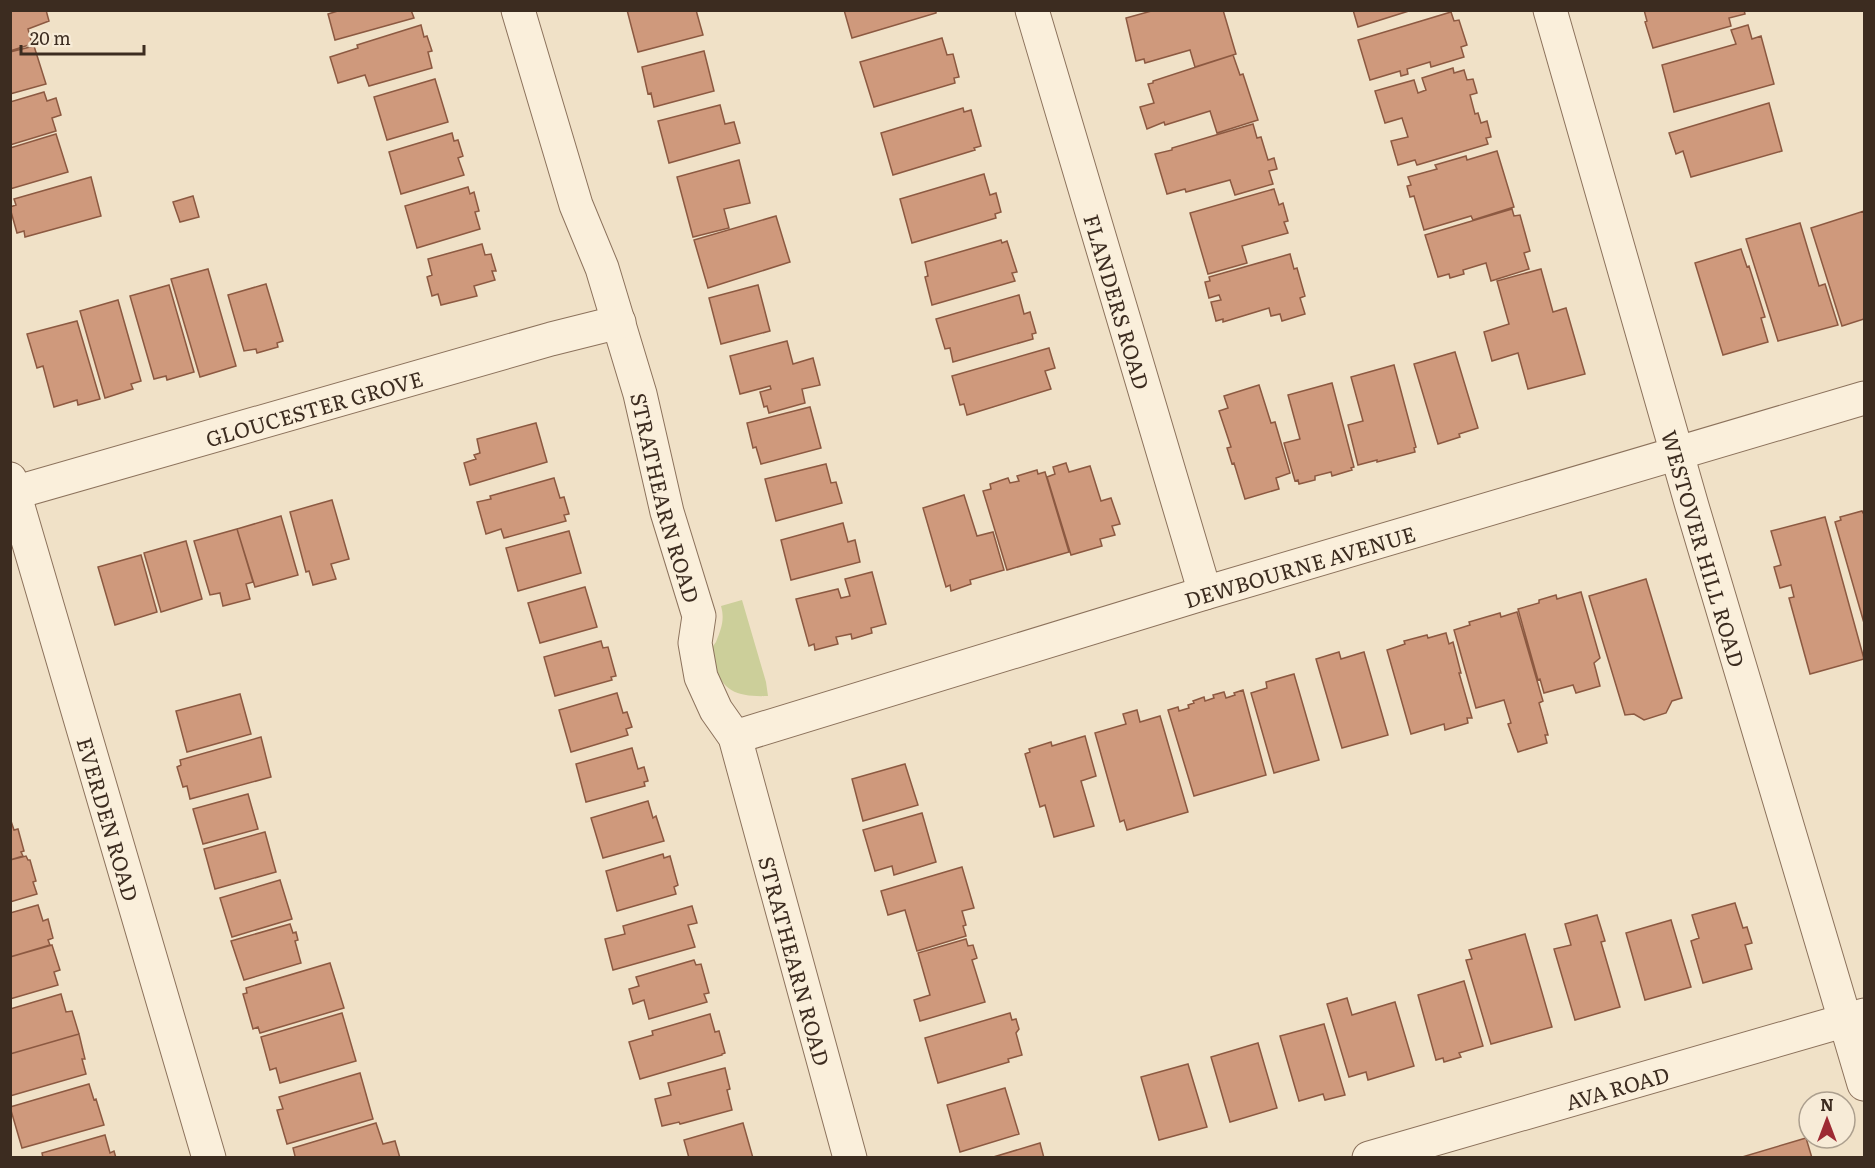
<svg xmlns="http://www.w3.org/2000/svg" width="1875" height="1168" font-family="Literata,serif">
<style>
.green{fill:#cccf9a}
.building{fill:#cf997c;stroke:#8c5941;stroke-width:1.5}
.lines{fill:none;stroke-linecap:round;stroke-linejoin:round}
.street-casing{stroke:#8c725c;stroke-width:35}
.street{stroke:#faefdb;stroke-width:33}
.labels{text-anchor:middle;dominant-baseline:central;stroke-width:4.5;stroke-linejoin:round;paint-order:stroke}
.street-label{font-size:21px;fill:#3c2c20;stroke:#f7ebd7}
</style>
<rect width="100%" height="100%" fill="#f0e1c7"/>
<path class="green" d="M742 600 766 682 768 696C741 697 721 693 715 664 714 660 711 654 712 650 712 647 714 645 716 642 721 629 725 620 721 606Z"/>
<path class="building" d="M10 10H46L49 21 28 29 32 44 10 51Z
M341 10H411L414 18 335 40 328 14Z
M627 10H696L703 35 638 52Z
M844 10H936V13L852 38Z
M1155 10H1223L1236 54 1195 67 1190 50 1145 63 1144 59 1136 61 1126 18Z
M1353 10H1412L1358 27Z
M1644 10H1744L1745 14 1729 18 1731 26 1653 48 1645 22 1647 21Z
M1451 12 1454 21 1459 20 1467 45 1461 47 1464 57 1431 67 1430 62 1407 69 1408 74 1401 76 1400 71 1370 80 1358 40Z
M421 25 424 37 427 36 432 51 428 52 432 68 369 86 365 75 338 83 330 57 358 48 357 45Z
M1748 25 1752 39 1761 36 1774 84 1674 112 1662 65 1736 44 1731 30Z
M942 38 947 55 953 54 959 77 954 78 955 83 874 107 860 62Z
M34 46 46 84 10 94V52Z
M704 51 714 91 654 107 651 93 648 94 642 67Z
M1233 55 1240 75 1243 74 1258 120 1217 133 1210 111 1165 125 1164 122 1147 129 1140 107 1154 103 1148 84 1153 83V81Z
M1453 68 1454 73 1464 70 1467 80 1473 79 1477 93 1470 95 1475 114 1478 113 1481 123 1487 121 1491 137 1486 138 1488 144 1417 165 1415 160 1398 165 1391 141 1408 137 1402 118 1385 123 1375 91 1414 80 1418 93 1426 90 1422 78Z
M435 79 448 122 387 140 374 97Z
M44 92 47 101 56 98 61 115 52 118 56 131 10 145V102Z
M1769 103 1782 151 1691 177 1683 151 1676 154 1669 133Z
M720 105 725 124 734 122 740 143 669 163 658 121Z
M963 108 964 112 971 110 981 146 974 148 975 150 893 175 881 133Z
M1253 124 1257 138 1261 137 1268 160 1274 158 1277 169 1269 171 1273 184 1235 195 1230 180 1186 192 1185 189 1167 194 1155 154 1172 150V148Z
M452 133 454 141 458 140 463 156 458 158 464 175 401 194 389 152Z
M56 134 68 172 10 189V148Z
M1497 151 1514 207 1473 220 1471 216 1424 230 1414 196 1410 197 1407 186 1411 185 1408 177 1437 169 1435 165 1466 156 1467 160Z
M739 160 750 203 724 209 729 228 693 237 677 177Z
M984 174 990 195 996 193 1001 212 995 214 996 218 912 243 900 199Z
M91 177 101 216 25 237 24 231 17 233 10 208V207L16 205 14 199Z
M468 187 470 194 474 192 479 211 475 212 480 229 417 248 405 206Z
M1274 189 1279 205 1283 203 1288 221 1284 222 1288 233 1242 246 1247 263 1208 274 1190 213Z
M193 196 199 217 180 222 173 202Z
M1512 209 1514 216 1520 215 1530 251 1524 253 1529 269 1491 281 1486 263 1463 270 1464 274 1450 278 1449 274 1438 277 1425 235Z
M1864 211V319L1842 326 1811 228Z
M776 216 790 262 708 288 694 240Z
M1800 223 1819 286 1825 284 1838 325 1778 341 1746 239Z
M1001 240 1002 243 1007 241 1017 272 1012 273 1015 281 932 305 925 277 928 276 925 262Z
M482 244 485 255 491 254 496 271H492L495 280 474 286 477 296 441 305 438 294 432 296 427 277 432 275 428 259Z
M1741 249 1747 267 1749 266 1765 317 1761 318 1768 342 1723 355 1695 263Z
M1290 254 1294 269 1297 268 1305 296 1300 298 1305 314 1282 321 1280 314 1271 316 1269 308 1223 322V319L1216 321 1211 302 1221 300 1219 295 1209 298 1205 282 1210 281 1209 277Z
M208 269 236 366 200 377 171 279Z
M1541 269 1553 312 1566 308 1585 374 1528 389 1518 353 1492 361 1484 332 1509 324 1497 281Z
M266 284 283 341 277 343 278 347 257 353 256 349 244 351 228 295Z
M169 285 194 372 167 380 166 376 154 379 130 296Z
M758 285 770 331 721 344 709 298Z
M1019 295 1024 314 1030 312 1036 333 1032 334 1033 339 953 362 950 348 945 349 936 319Z
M118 300 141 381 131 384 133 389 105 398 80 311Z
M77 321 100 399 78 405 77 400 54 407 43 366 37 368 27 334Z
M787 341 793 364 813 358 820 385 802 389 805 403 769 413 767 406 764 407 760 392 771 389 770 386 740 394 730 356Z
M1049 348 1055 368 1045 371 1051 389 967 415 964 404 960 405 952 376Z
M1455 352 1478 428 1459 434 1460 437 1438 444 1414 364Z
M1394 365 1416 447 1414 448 1415 452 1377 462V460L1358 465 1348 425 1363 421 1351 377Z
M1332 383 1354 467 1351 468 1352 470 1332 476 1331 472 1315 476V480L1299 484 1298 480 1295 481 1284 443 1300 439 1288 395Z
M1259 385 1271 423 1275 422 1290 473 1276 478 1279 489 1245 499 1234 463 1232 464 1227 448 1231 447 1219 411 1228 408 1224 396Z
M810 407 821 448 761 464 756 447 753 448 747 423Z
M536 423 547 462 470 485 464 463 476 459 474 455 480 453 477 439Z
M1066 463 1069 472 1090 466 1101 501 1111 498 1120 524 1112 526 1115 535 1100 539 1102 546 1071 555 1047 477 1055 474 1053 467Z
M826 464 831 483 836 482 842 503 776 521 765 479Z
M1037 470 1038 474 1045 472 1069 552 1007 570 983 491 991 489 990 484 1008 478 1010 483 1019 481 1017 476Z
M554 478 560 498 564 497 569 514 564 515 566 521 504 538 501 529 486 534 477 502 491 499 490 496Z
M964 495 977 536 993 532 1004 570 970 580 971 584 951 591 950 585 946 587 923 508Z
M332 500 349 559 331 564 336 579 313 585 309 571 306 572 290 512Z
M1862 511 1863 513H1864V623L1835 522 1841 520 1840 517Z
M281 516 298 575 255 587 237 529Z
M1825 517 1864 659 1810 674 1789 598 1794 597 1791 585 1780 588 1774 567 1781 565 1771 531Z
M843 523 848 542 855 540 860 562 791 580 781 540Z
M237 529 253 582 246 584 250 599 223 606 220 593 210 595 194 541Z
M569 531 581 573 518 591 506 548Z
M186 541 202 599 161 612 144 553Z
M141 555 157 612 115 625 98 567Z
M872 572 886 624 871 628 872 633 852 639 851 634 836 637 838 644 815 650 814 644 809 646 796 599 838 589 841 598 850 596 845 579Z
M1646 579 1682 698 1672 701 1666 713 1644 720 1634 714 1625 715 1589 596Z
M585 587 597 627 540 643 528 603Z
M1581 592 1600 658 1594 663 1600 686 1576 693 1573 685 1544 693 1540 679 1538 680 1518 609 1539 603V600L1556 595 1557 599Z
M1517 612 1543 701 1539 703 1548 735H1545L1547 743 1518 752 1508 724 1511 723 1504 700 1476 708 1454 630 1470 625 1469 622 1500 613 1501 617Z
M1446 633 1449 644 1453 642 1461 673H1459L1472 718H1467L1468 723 1445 730 1444 724 1411 734 1387 650 1405 644 1404 641 1427 635 1428 638Z
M601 641 603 648 608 647 616 676 611 677 612 680 555 696 544 657Z
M1339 652 1341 659 1364 652 1388 735 1342 748 1316 659Z
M1294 674 1319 760 1274 773 1251 693 1267 688 1266 682Z
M1243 690 1266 775 1194 796 1168 710 1178 707 1179 711 1189 708 1188 705 1194 703 1193 701 1204 697 1205 701 1214 698 1213 695 1224 692 1226 698 1235 695 1234 693Z
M617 693 623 713 627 712 632 727 626 729 628 735 571 752 559 710Z
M240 694 251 734 187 752 176 711Z
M1137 710 1140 722 1160 716 1188 812 1127 830 1124 820 1120 822 1095 733 1126 724 1123 714Z
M1085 736 1096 776 1081 781 1094 826 1054 837 1045 805 1040 807 1025 754 1030 752 1029 749 1051 742 1052 746Z
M261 737 271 777 190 799 187 786 183 787 177 767 181 765 180 760Z
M632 748 638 769 644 767 648 781 644 782 645 786 586 802 576 764Z
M905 764 918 805 863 821 852 779Z
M248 794 258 829 203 844 193 809Z
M648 801 653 818 656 816 664 841 603 858 591 818Z
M922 813 936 862 894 875 892 866 875 871 863 830Z
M10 818 14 830 18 829 24 851 21 852 23 856 10 860Z
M265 832 276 872 215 889 204 849Z
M663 854 664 858 670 856 678 885 674 887 676 894 617 911 606 871Z
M26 856 28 860H30L36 881 33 882 37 894 10 902V860Z
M962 867 974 908 962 911 966 925 963 926 966 936 917 951 905 910 888 915 881 891Z
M280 880 292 919 232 937 220 898Z
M1735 903 1743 928 1747 927 1752 943 1745 945 1752 969 1703 983 1691 941 1699 938 1692 915Z
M38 905 43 921 48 919 53 938 48 940 50 945 10 957V913Z
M692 906 697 923 688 925 695 947 613 970 605 939 625 934 623 926Z
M1597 915 1605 941 1601 942 1620 1007 1575 1020 1554 949 1571 945 1565 924Z
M1671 920 1691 987 1645 1000 1626 933Z
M290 924 293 933 296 932 298 940 295 941 301 963 244 980 231 941Z
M1525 934 1552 1027 1491 1044 1466 960 1472 959 1469 950Z
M966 939 968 946 973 945 977 958 972 960 985 1002 920 1021 914 1000 930 995 918 953Z
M52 945 60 970 54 972 58 985 10 999V957Z
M694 960 696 965 701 964 709 993 704 994 707 1002 649 1019 644 1000 633 1004 629 989 639 986 636 977Z
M330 963 344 1008 260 1033 258 1027 253 1029 243 994 247 993 246 988Z
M1464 981 1483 1046 1459 1053 1461 1057 1444 1062 1443 1058 1436 1060 1418 995Z
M61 994 66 1012 72 1011 79 1034 10 1054V1009Z
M1347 998 1352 1015 1395 1002 1414 1066 1368 1080 1366 1072 1349 1077 1327 1004Z
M342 1013 356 1061 280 1083 276 1068 270 1070 261 1037Z
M1010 1013 1012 1020 1016 1019 1019 1029 1016 1033 1022 1055 1008 1059 1009 1062 938 1083 925 1038Z
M710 1014 715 1032 719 1031 725 1053 722 1054V1055L640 1079 629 1042 653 1035 652 1031Z
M1324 1024 1345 1095 1325 1100 1323 1094 1299 1101 1280 1036Z
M79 1034 85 1059H82L86 1074 10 1096V1054Z
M1258 1043 1277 1108 1230 1122 1211 1057Z
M1188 1064 1207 1127 1159 1140 1141 1077Z
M725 1068 730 1089 727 1090 732 1110 680 1124 679 1122 662 1126 655 1099 671 1095 668 1083Z
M360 1073 373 1119 287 1144 277 1110 283 1109 279 1097Z
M89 1084 94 1100 96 1099 104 1125 22 1148 10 1107Z
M1005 1088 1019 1134 960 1152 947 1105Z
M376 1123 383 1144 395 1141 400 1158H291L295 1156 293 1148Z
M743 1123 753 1158H689L684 1140Z
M105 1135 110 1153 114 1151 116 1158H43L42 1153Z
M1806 1138 1812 1158H1742V1157Z
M1040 1143 1044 1158H990Z"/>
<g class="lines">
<defs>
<g id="street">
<path id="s1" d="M518 10 576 205 602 268 640 394 667 512 699 616 695 643 701 677 716 710 735 737 850 1158"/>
<path id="s2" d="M1032 10 1205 593"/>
<path id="s3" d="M1550 10 1692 506 1864 1084"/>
<path id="s4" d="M10 479 209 1158"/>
<path id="s5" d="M10 494 551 339 619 322"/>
<path id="s6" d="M735 737 1205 593 1864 398"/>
<path id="s7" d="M1369 1158 1864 1015"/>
</g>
</defs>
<use href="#street" class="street-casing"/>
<use href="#street" class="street"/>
</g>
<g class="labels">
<g class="street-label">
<text stroke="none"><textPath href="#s2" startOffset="304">FLANDERS ROAD</textPath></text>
<text stroke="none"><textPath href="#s5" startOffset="316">GLOUCESTER GROVE</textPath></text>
<text stroke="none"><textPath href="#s1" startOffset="510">STRATHEARN ROAD</textPath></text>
<text stroke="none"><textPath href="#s3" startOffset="560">WESTOVER HILL ROAD</textPath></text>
<text stroke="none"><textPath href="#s6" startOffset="590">DEWBOURNE AVENUE</textPath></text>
<text stroke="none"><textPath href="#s4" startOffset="354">EVERDEN ROAD</textPath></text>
<text stroke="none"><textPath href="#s1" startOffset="996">STRATHEARN ROAD</textPath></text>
<text stroke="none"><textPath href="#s7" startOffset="258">AVA ROAD</textPath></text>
</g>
</g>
<rect width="1875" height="1168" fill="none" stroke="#3c2c20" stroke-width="24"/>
<g transform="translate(1827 1120)"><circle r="28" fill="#f7ebd7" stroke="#ac9f8e" stroke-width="1.5"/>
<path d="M0-4.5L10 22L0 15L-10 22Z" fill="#9d2a33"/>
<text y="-9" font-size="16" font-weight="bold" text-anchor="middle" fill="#3c2c20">N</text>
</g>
<path d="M21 45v9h123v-9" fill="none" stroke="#3c2c20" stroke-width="3"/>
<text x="30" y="45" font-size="18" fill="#3c2c20" stroke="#f7ebd7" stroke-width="4.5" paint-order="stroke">20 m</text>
</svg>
